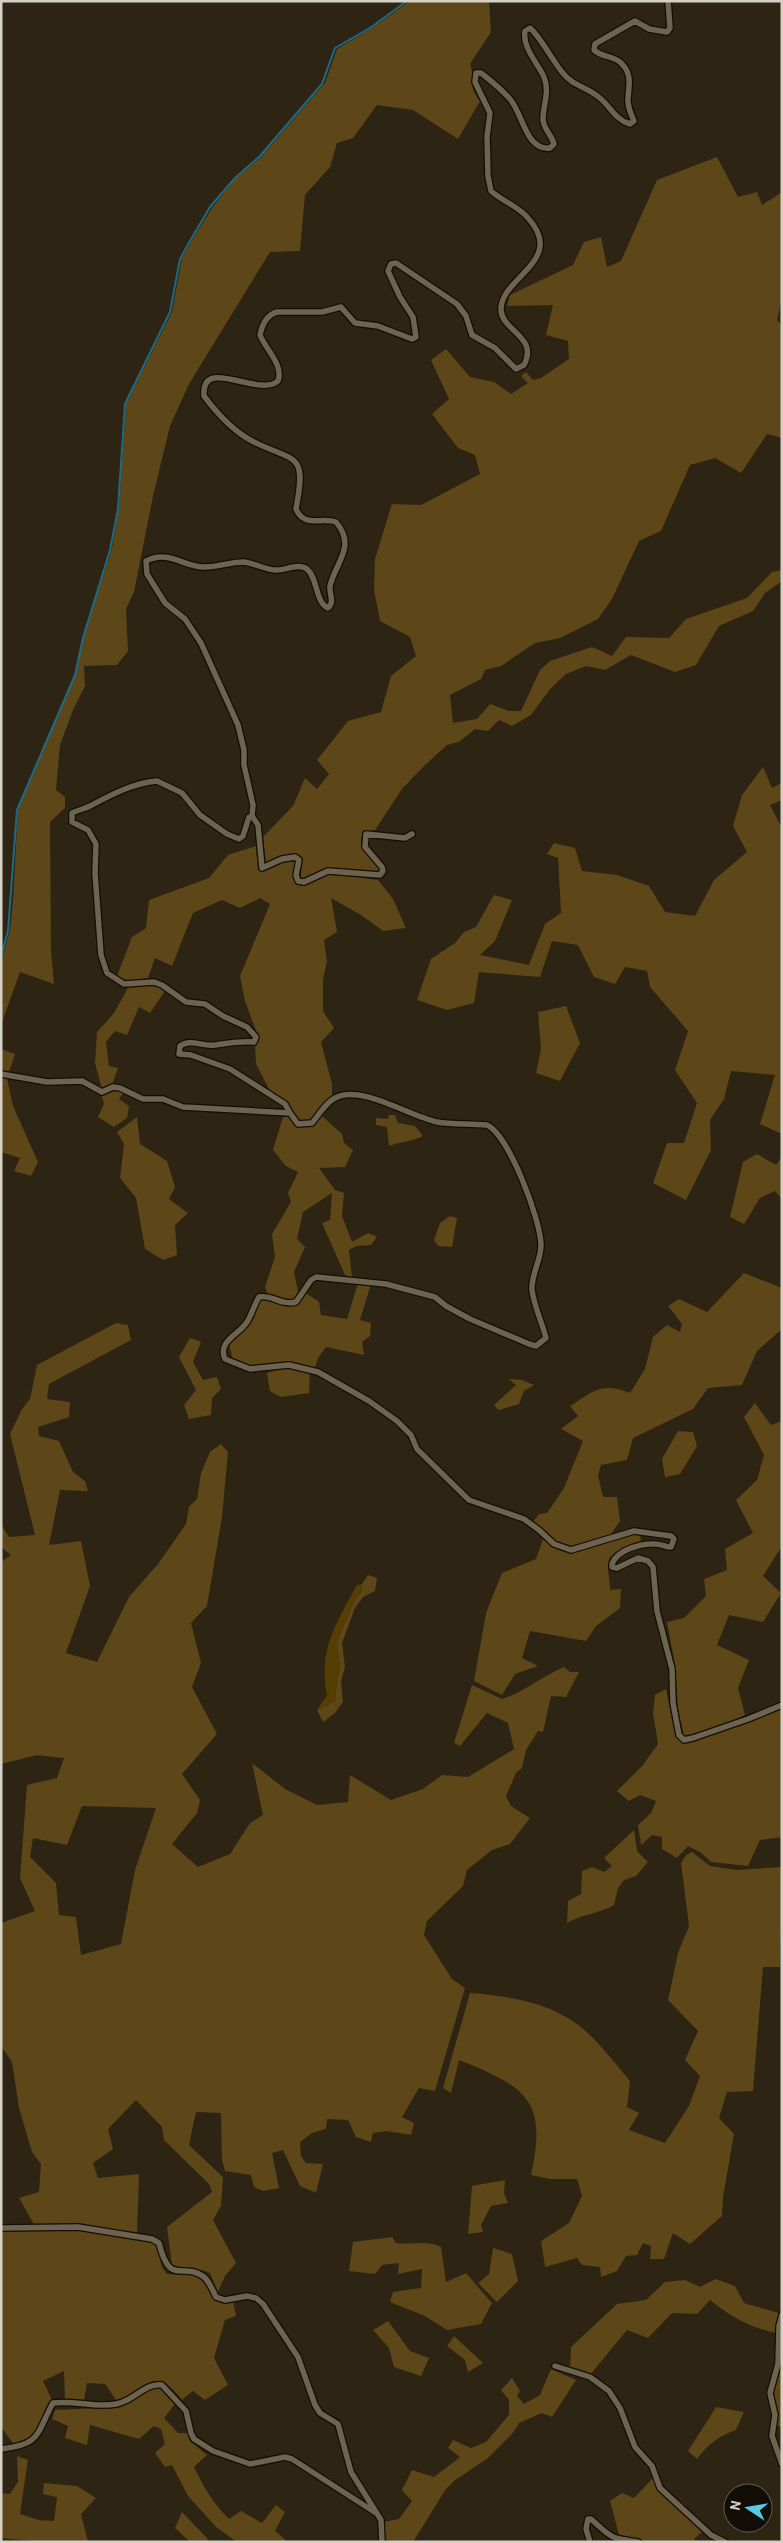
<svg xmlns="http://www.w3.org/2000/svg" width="783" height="2543" font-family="Barlow,sans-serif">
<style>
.green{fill:#563d02}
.forest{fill:#5d4617;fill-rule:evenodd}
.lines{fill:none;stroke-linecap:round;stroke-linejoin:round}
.stream{stroke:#1a6c8a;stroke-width:2}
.street-casing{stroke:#150d01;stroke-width:8}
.street{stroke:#6d6351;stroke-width:5.5}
</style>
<rect width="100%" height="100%" fill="#2d2414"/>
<path class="green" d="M362 1584V1591L354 1601 337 1642 340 1669 337 1679 335 1702 317 1710 327 1695C318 1650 336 1623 357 1585Z"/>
<path class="forest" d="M410 1H489L491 32 470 64C476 78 466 84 480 101L458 139 413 110 377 105 353 138 337 143 330 167 305 195 300 251 270 252 189 384 170 426 153 496 134 592 126 609 128 651 117 665 84 666 85 686 73 710 60 745 56 790 65 797V808L50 822 51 951 54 984 20 972 1 1025V963L10 930 13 900 18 809 76 674 83 638 112 548 119 508 126 404 172 312 182 258 192 240 212 208 235 179 261 157 325 83 337 49 372 28Z
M717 157 738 197 757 192 762 205 782 192V298L777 320 782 325V438L767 434 741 473 715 458 690 465 661 531 639 541 612 599 598 619 560 638 535 643 501 666 485 670 481 679 450 695 453 723 477 719 490 704 509 711H521L540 670 550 661 592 647 612 656 626 637 669 638 686 619 747 598 772 572 782 570V581L765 593 753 611 719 626 696 665 675 672 631 655 605 670 586 666 566 674 550 689 531 715 512 726 499 720 488 731 475 729 459 742 447 745 424 766 402 789 375 830 365 832 361 838 362 849 377 865 379 871 375 874 326 869 306 879 301 878 302 857 297 854 279 857 266 863 263 837 293 806 305 778 317 789 329 774 317 760 348 721 381 712 391 676 416 656 410 637 380 621 374 590 375 559 392 504 421 505 480 474 475 455 458 448 432 414 449 399 431 360 446 349 470 377 494 382 511 394 528 383 521 376 526 372 533 380 541 378 569 359 568 341 546 335 553 305 507 306 510 295 573 265 584 242 601 237 607 267 621 261 657 180Z
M763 767 772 788 782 783V800L770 805 782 828V1134L760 1124 775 1075 731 1071 724 1099 710 1120 711 1150 686 1200 653 1183 667 1143H684L697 1103 675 1070 688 1031 650 987 647 971 625 967 615 984 594 977 578 945 552 941 540 977 479 972 474 1003 447 1010 417 1000 431 959 455 943 464 932 476 927 494 895 512 900 495 941 480 955 529 965 545 924 561 913 558 858 547 854 554 843 575 848 582 871 617 875 649 886 665 912 695 916 714 880 747 852 733 826 742 795Z
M256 846 258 870 262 871 291 859 296 862 295 868 301 884 310 883 328 873 378 880 393 899 406 928 383 931 361 915 331 898 337 932 324 940 327 961 323 979V1011L334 1028 321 1042 332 1084V1097L310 1121 299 1122 287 1102 271 1093 256 1064 255 1044 258 1041V1036L245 1001 240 976 270 904 260 898 240 908 222 900 193 913 172 966 155 958 148 978 129 981 117 976 132 937 146 928 149 900 209 878 228 855Z
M156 984 165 991 150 1013 139 1007 127 1035 115 1031 106 1042 109 1066 118 1068 112 1085 102 1089 95 1063 97 1032 114 1013 129 986Z
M566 1006 580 1043 560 1081 536 1073 541 1049 538 1012Z
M1 1049 15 1054 9 1072 1 1071Z
M1 1077 7 1078 13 1106 38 1162 31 1176 14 1171 20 1158 1 1152Z
M115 1089 124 1092 119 1099 129 1106 127 1118 114 1127 98 1117 104 1104 101 1093Z
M389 1115H395L398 1123 415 1126 423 1136C411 1142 402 1141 389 1146L387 1127 376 1125V1118L388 1119Z
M322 1116 342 1134 344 1143 353 1150 345 1167 319 1168 335 1190 344 1193 342 1216 352 1242 368 1233 377 1237 371 1245 357 1246 349 1250 352 1277 345 1275 322 1223 330 1220 332 1193 303 1212 297 1239 305 1247 294 1272 299 1295C289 1305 280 1299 268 1295L265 1287 275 1257 272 1234 291 1202 288 1193 298 1172 286 1166 273 1150 283 1117H289C296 1127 301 1126 313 1125Z
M137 1117 140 1144 167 1161 175 1187 169 1199 188 1213 175 1225 177 1255 163 1260 145 1249 136 1198 120 1178 124 1144 117 1132Z
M757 1154 776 1165 782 1157V1199L775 1191 760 1198 744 1224 730 1217 743 1162Z
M450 1216 457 1218 452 1247 438 1246 434 1240 440 1223Z
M744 1273 782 1288V1329L757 1351 742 1385 708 1388 693 1409 633 1438 627 1460 601 1465 598 1475 603 1497H617L620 1521 609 1537C592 1540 570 1553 554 1541 546 1535 541 1527 533 1522L539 1514 547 1513 564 1488 583 1441 561 1429 578 1416 570 1406C594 1391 601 1382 630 1393L645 1369 653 1337 667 1325 680 1332 682 1324 668 1306 679 1299 707 1312Z
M358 1283 371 1284 360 1320 371 1323 370 1336 362 1342 364 1355 326 1347 318 1358 315 1368 290 1362 249 1367 233 1361 229 1343 261 1299C274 1298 280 1308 296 1305L304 1292 319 1302 321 1315 347 1319Z
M116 1323 128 1325 131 1340 49 1384 47 1399 70 1402 69 1417 38 1427 39 1436 59 1441 73 1472 85 1481 88 1491 60 1490 49 1545 81 1541 90 1586 66 1653 97 1662 129 1597 158 1564 186 1524 189 1507 197 1499 201 1473 210 1452 221 1444 228 1452 222 1517 207 1606 191 1623 201 1663 192 1687 217 1734 182 1774 200 1800 197 1813 172 1844 198 1867 230 1854 250 1823 263 1815 252 1763 285 1789 317 1805 348 1802 350 1775 391 1800 423 1789 442 1775 468 1777 514 1749 508 1723 487 1713 460 1746 454 1743 472 1685 502 1699C524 1692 543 1676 564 1667L570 1672H579L566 1697 551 1696 543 1732 538 1731 526 1750 522 1768 516 1773 506 1796 511 1806 530 1818 510 1844 492 1850 467 1870 463 1886 427 1921 424 1935 452 1979 465 1988 435 2091 419 2088 402 2117 414 2123 411 2135 387 2131 373 2133 371 2142 356 2137 348 2120 327 2119 326 2129 312 2133 300 2142 301 2156 306 2163 323 2164 316 2193 300 2186 283 2150 272 2153 279 2188 263 2191 254 2187 251 2175 225 2171 222 2160 221 2113 196 2112 189 2145 223 2177 221 2206 213 2220 236 2263 225 2276 218 2292 210 2273C198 2267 185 2270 172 2265L167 2227 212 2192 209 2184 164 2140 162 2127 136 2100 108 2129 113 2149 93 2163 98 2178 139 2174 137 2233 78 2225 35 2226 19 2198 39 2192 41 2164 32 2152 19 2108 12 2062 1 2046V1923L35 1911 20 1878 27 1785 57 1778 64 1758 37 1755 1 1764V1562L11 1555 1 1547V1524L9 1537 35 1535 10 1434 22 1409 30 1399 37 1365ZM82 1806 156 1808 135 1870 121 1944 81 1955 76 1917 59 1915 56 1883 30 1857 33 1838 67 1845Z
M190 1338 201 1342 193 1362 203 1380 217 1377 221 1389 212 1398 211 1415 189 1419 184 1405 196 1390 179 1357Z
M284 1368 310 1370 309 1393 281 1397 270 1391 267 1373Z
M509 1379 522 1380 534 1385 524 1391 519 1404 499 1410 494 1405 516 1385Z
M755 1403 771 1425 782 1421V1546L763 1576 781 1593 763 1622 729 1615 717 1645 749 1660 738 1688 745 1715 716 1728 684 1736 678 1709 675 1665 667 1622 684 1618 706 1596 704 1579 727 1570 725 1549 753 1533 736 1500 757 1480 764 1455 744 1417Z
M678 1431 693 1432 697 1446 680 1474 665 1477 662 1459Z
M640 1532 641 1542 630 1545 610 1557C606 1567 610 1579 610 1590L621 1589 620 1608 596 1626 586 1641 530 1631 522 1658 538 1666 515 1674 502 1695 474 1681 486 1613 502 1573 536 1559 543 1539 560 1550 575 1552Z
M368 1575 377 1578 375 1591 363 1597 355 1608 342 1643 345 1667 341 1681 343 1702 335 1713 323 1722 317 1710 335 1702 337 1679 340 1669 337 1642 354 1601 362 1591V1584Z
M666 1689 674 1729 682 1741 691 1742 782 1708V1837L760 1840 748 1866 711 1862 700 1852 688 1846 677 1858 662 1849V1837L652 1835 641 1845 638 1825 651 1813 656 1801 640 1795 629 1801 617 1791 643 1765 658 1744 653 1713 655 1695Z
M634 1830 637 1851 648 1862 636 1876 624 1880 618 1888 614 1905C599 1914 582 1914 567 1923L568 1901 581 1894 582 1871 592 1867 604 1872 612 1866 604 1858Z
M692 1852 710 1866 737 1870 782 1867 780 1967H763L753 2091 727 2092 719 2118 734 2134 723 2197 722 2216 690 2244 673 2233 664 2259H650L651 2246 643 2243 637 2255 626 2256 617 2271 601 2277 600 2267 582 2265 577 2258 545 2267 541 2241 569 2223 582 2196 577 2179H550L531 2175C548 2098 525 2087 459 2060L451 2093 443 2088 470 1993C507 1996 546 2001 577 2024 597 2039 614 2062 630 2081L627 2107 639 2113 629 2130 665 2143 689 2106 700 2076 685 2060 698 2031 668 2000 678 1953 689 1926 681 1863 686 1855Z
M505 2180 504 2193 508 2203 491 2206 481 2225 483 2232 468 2234 472 2186Z
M77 2229 150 2242 156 2245 162 2267 167 2274C198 2275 199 2272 214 2300L233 2301 236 2316 225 2320 214 2358 228 2385 205 2400 193 2391 182 2400C150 2359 145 2397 116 2400L105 2384 87 2383 84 2400 65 2399 64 2371 43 2381 52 2400 43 2421 31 2439 13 2443 1 2427V2230Z
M392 2237 396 2243C411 2245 428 2240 441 2247L446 2282 466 2273 492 2303 481 2324 447 2330 425 2316 390 2302 393 2292 421 2288 422 2269 398 2274 399 2263 382 2265 375 2274 349 2271 353 2242Z
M493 2248 512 2254 518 2281 497 2302 478 2283 489 2274Z
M716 2279 735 2286 744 2303 779 2313 776 2333C749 2327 731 2317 710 2300L697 2314 672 2313 648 2338 627 2330 590 2375 570 2369 571 2347 617 2304 646 2300 665 2282 685 2280 700 2287Z
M388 2321 410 2351 429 2358 421 2376 394 2367 389 2348 373 2330Z
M454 2336 483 2363 468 2372 465 2360 447 2346Z
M782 2366V2428L776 2425C774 2404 769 2384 782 2366Z
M551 2369 576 2380 552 2417 542 2413 519 2423 512 2434 488 2458 454 2481 446 2489 413 2542H391L384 2538V2522L399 2519 412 2501 402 2490 412 2470 434 2477 460 2457 448 2448 453 2440 471 2448 486 2442 509 2415V2400L501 2390 512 2378 520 2391 517 2396 524 2404 540 2395Z
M153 2388 162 2389 175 2404 164 2418 178 2433H187L190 2441 207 2455 194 2467C204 2488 213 2503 229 2519L241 2511 262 2523 276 2505 285 2512 275 2531 288 2542H237L216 2527 188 2496 172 2465 165 2467 155 2453 165 2444 161 2429 154 2426 139 2439 90 2425 87 2445 65 2438 68 2426 52 2419 55 2410 121 2407Z
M716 2407 744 2412 736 2430C719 2436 708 2444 697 2459L688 2451Z
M17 2456 28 2460 20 2514 39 2520 54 2521 57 2497 43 2494 44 2483 77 2486 96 2498 81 2514 88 2542H42L1 2538V2493L10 2494 18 2482Z
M653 2478 658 2488 703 2531 694 2539 696 2542H650L619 2535 610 2501 622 2493 634 2498Z
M182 2512 207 2538 209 2542H190L175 2528Z"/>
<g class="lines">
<path class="stream" d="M1 957 8 931 17 810 75 675 83 638 110 550 118 509 125 404 170 312 180 259 190 241 210 207 235 178 260 156 322 84 335 48 370 28 407 1"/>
<defs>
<path id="street" d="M252 816 253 805 244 765V750L238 725 201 643 185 619 165 603 147 574 146 561C169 549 185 568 205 567 218 567 231 562 243 562 255 563 265 570 277 570 286 570 299 563 307 569 318 578 315 602 328 608 335 602 329 594 330 586 335 563 357 547 336 522 321 517 304 528 296 509 307 451 296 463 252 441 233 431 216 412 204 396 201 355 258 398 278 381 284 365 266 350 260 335 262 325 267 315 277 312H322L341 307 355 323 378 326 412 339 416 337 413 317 400 297 388 271 391 264 396 263 457 304 466 316 472 335 495 348 516 369 524 365C539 337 502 331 501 310 500 277 567 261 528 218 518 206 502 201 491 191L488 176 487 137 490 113 475 82 476 73H481C490 80 503 91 510 99 523 114 526 151 550 148L554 144C552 135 543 129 543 119 543 105 550 92 544 77 538 63 522 48 525 31L530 28C539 35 553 61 562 72 573 86 582 85 596 95 610 104 613 119 630 124L634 121C631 114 627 106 628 98 629 86 632 74 622 64 614 55 602 58 594 50L595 44 635 21 649 29 667 32 670 28 668 1
M1 1074 47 1082 82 1081 102 1092 113 1087 120 1088 143 1099H163L183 1107 290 1113 285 1104 230 1069 191 1055 179 1054 180 1046C191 1038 202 1047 215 1045 228 1043 240 1041 254 1042L256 1037 247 1027 223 1016 205 1004 186 1002 162 985 154 982 124 984 107 973 101 955 95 873 96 844 88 830 72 822V813C78 810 84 809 90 806 111 795 133 783 157 781L182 793 200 815 227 834 239 839 243 836 249 817 252 816 258 825 262 868 282 859 295 857 299 860 296 875 298 881 304 882 328 871 380 875 383 871 382 867 365 847 366 834 405 838 412 834
M290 1113 298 1124 312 1123C319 1115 325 1103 335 1098 361 1084 408 1116 437 1122 453 1125 470 1123 487 1125 509 1135 541 1221 541 1245 541 1261 531 1274 532 1290 534 1306 542 1322 546 1338L536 1346 529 1344 470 1319 446 1306 435 1297 386 1284 316 1277 311 1280 296 1302C281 1306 272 1294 259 1297 254 1305 252 1314 247 1322 239 1335 217 1341 225 1359L250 1369 289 1365 318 1372 369 1401 397 1421 411 1435 417 1449 469 1500 524 1519 539 1530 554 1544 571 1550 634 1531 671 1536 674 1539 671 1547C666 1547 661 1544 655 1544 641 1543 617 1550 612 1564V1567L617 1568 638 1558 648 1561 653 1567 657 1611 672 1669 673 1703 679 1735 684 1740 693 1738 748 1719 782 1705
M1 2228 78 2227 152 2239 159 2243C170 2288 183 2261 204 2277 209 2281 213 2291 216 2297L225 2300 247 2296 256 2298 263 2304 298 2357 315 2405 320 2413 338 2424 351 2472 381 2520 382 2542
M782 2315 779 2326 778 2364 770 2393 775 2415 772 2436 782 2464
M555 2366 590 2377 609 2391 620 2408 635 2447 652 2466 660 2488 711 2535 725 2542
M1 2449C42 2444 36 2434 53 2403 74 2400 96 2408 116 2404 135 2401 143 2383 162 2385L186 2411 191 2433 194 2439 213 2451 250 2464 285 2457 292 2459 376 2513
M590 2542 586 2529 588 2519H591C612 2538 609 2538 638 2542"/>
</defs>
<use href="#street" class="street-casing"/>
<use href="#street" class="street"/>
</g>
<rect width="783" height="2543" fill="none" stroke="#d6d1c6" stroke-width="5"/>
<g transform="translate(748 2508) rotate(282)"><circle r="24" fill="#120e07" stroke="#605c53"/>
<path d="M0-4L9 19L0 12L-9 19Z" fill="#59c8e5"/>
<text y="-8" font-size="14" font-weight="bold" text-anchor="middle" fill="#d6d1c6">N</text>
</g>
</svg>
